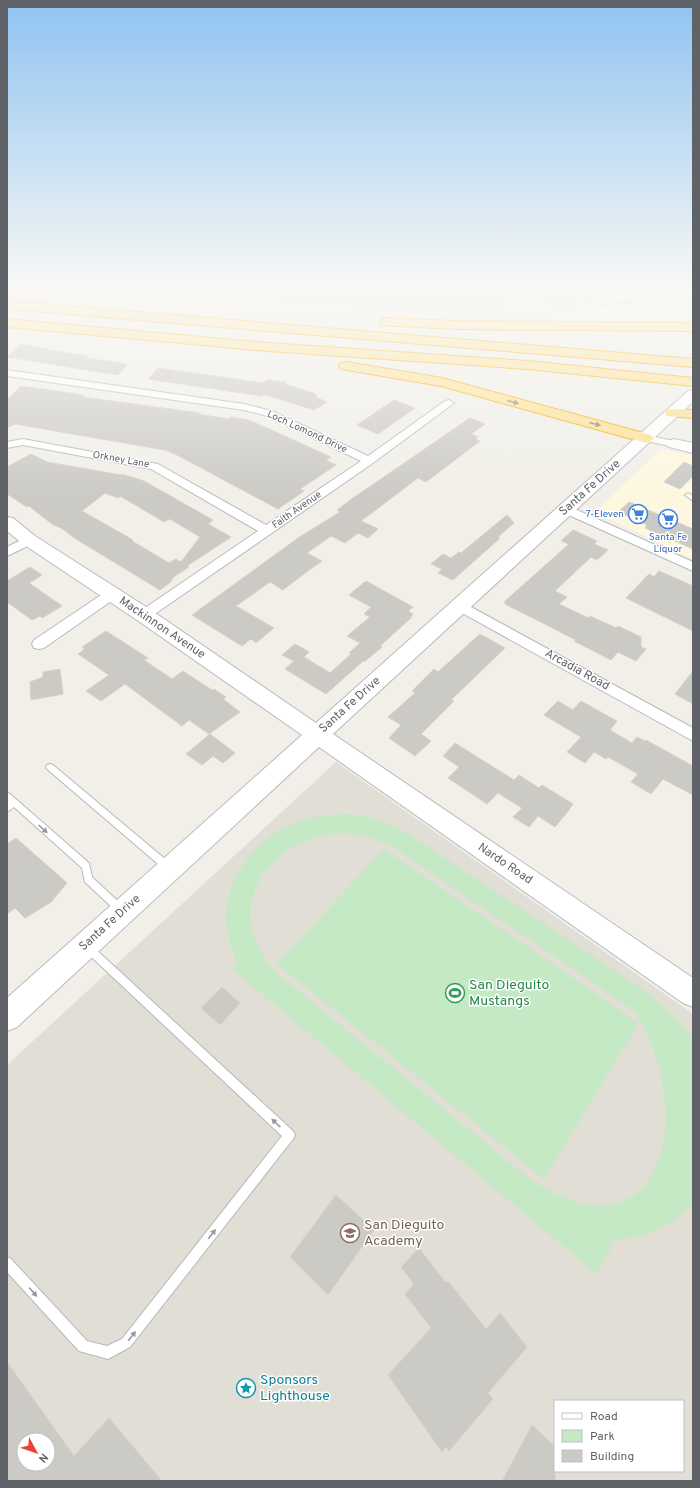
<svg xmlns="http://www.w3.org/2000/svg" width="700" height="1488" font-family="Overpass,sans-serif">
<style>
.commercial{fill:#fef7e0}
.education{fill:#e1ded6;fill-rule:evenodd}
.green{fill:#c5e8c5;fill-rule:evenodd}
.building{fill:#cccac5;stroke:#d6d1c6;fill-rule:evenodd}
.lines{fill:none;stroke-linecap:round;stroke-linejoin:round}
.lane-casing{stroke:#b5b8bc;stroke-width:2}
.street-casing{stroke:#b5b8bc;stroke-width:2}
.secondary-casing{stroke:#b6babf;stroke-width:2}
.highway-casing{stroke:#f9ab00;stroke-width:2}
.lane{fill:#fff;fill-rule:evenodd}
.street{fill:#fff;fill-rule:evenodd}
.secondary{fill:#fff;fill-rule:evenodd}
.highway{fill:#fde293;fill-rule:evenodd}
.oneway{fill:#8e8975}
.oneway2{fill:#979a9d}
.labels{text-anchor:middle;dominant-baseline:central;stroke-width:3;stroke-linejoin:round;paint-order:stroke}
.far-street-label{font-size:10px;fill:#5f6368;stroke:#fff}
.far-shop-label{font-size:10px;fill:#366cbe;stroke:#fff;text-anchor:end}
.street-label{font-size:12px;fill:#5f6368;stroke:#fff}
.near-leisure-label{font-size:14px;fill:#27864d;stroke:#fff;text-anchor:start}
.near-education-label{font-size:14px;fill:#785e54;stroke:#fff;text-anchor:start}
.near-culture-label{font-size:14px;fill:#0d838f;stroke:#fff;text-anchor:start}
</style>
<rect width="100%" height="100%" fill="#f1efe8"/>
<path class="commercial" d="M492 289H693V318L553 314 506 303 507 296 494 292Z
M661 449 693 456V559L609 519 597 510Z"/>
<path class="education" d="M336 762 693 1014V1481H7V1065ZM555 1401H683V1471H555ZM24 1440H48V1464H24Z"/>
<path class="green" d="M22 289H492L494 292 507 296 506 303 491 310 407 308 239 298 78 290Z
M348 814C371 817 390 823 409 834L645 991C663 1005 681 1020 693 1040V1203C667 1230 643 1239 606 1241L612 1246 597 1274 232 969 237 963C231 949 227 935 226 919 226 875 259 835 300 821 316 816 332 815 348 814ZM334 833C357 833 376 837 396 849L633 1010C700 1107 663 1272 529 1178L280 976C220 917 258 845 334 833Z
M384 849 639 1023 544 1179 277 964Z"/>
<path class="building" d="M526 289H589L570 304H566L532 294 525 291Z
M21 344 49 349 48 350 88 356 86 358 128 364 118 375 7 357Z
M158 368 264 383 267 380 286 382 285 384 313 393 317 395 315 397 327 402 314 410 264 394 262 396 148 379Z
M21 386 84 395 83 397 200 413 198 414 229 419 230 417 249 420 331 457 326 460 336 465 300 489 304 491 278 509 177 455 165 450 15 424 7 428V400Z
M394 400 415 408 378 434 357 425Z
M470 418 485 424 471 434 478 437 475 439 480 441 426 482 418 478 361 521 378 529 368 538 358 533 345 543 331 536 307 553 322 561 309 570 283 590 270 582 236 606 274 628 256 643 251 639 242 646 192 615 298 538 340 512 337 510 353 498Z
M31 454 47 462 121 475 122 474 144 481 213 520 208 524 231 537 187 566 189 567 175 576 171 580 172 581 160 590 76 539 61 528 52 524 29 506 27 507 7 494V467ZM105 493 119 498 120 496 164 522 170 519 200 537 181 562 176 559 169 563 132 541 133 540 82 511Z
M684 462 693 466V476L680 489 664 482Z
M629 502 693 529V549L645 528 647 525 618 512Z
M507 515 514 523 498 537 500 538 453 580 438 573 442 569 431 564 443 554 451 558 459 552 461 553Z
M573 530 597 541 594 544 608 550 597 560 591 557 555 591 567 597 559 604 588 618 590 616 616 628 618 626 641 637V647L646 649 636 661 618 652 611 660 574 641 576 640 505 604 506 603 504 602 569 544 561 541Z
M30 567 42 575 29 583 62 606 42 618 40 616 32 620 7 602V581Z
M659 571 693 586V631L626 598 649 574 654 577Z
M366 581 413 607 408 611 413 614 410 617H412L380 646 382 647 364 662 363 661 326 694 285 669 294 661 282 655 295 644 309 652 304 657 330 673 351 654 349 653 360 643 347 636 370 617 364 614 371 607 349 595Z
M106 631 148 658 144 660 172 679 183 671 212 690 214 689 226 697 223 699 240 712 209 734 189 720 182 726 125 684 101 701 86 691 109 675 78 654 85 649 82 647Z
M480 634 505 648 451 700 454 701 421 734 431 741 415 756 389 738 401 725 388 717 415 693 412 691 434 669 438 672Z
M60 669 63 694 31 700 30 682 43 677V672Z
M693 671V704L675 694Z
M558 701 573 710 581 701 617 721 610 730 632 743 637 737 645 741 646 740 693 766V795L663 779 651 794 631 782 638 774 608 757 606 759 594 752 585 763 567 752 581 737 544 715Z
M210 734 235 753 223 763 213 756 202 765 186 754Z
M455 743 514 780 519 775 539 788 542 785 573 804 569 809H570L555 827 538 816 529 827 513 817 522 808 498 793 487 804 448 778 459 767 443 756Z
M16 838 67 883 51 902 25 918 15 908 7 914V844Z
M222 987 240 1003 220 1025 201 1008Z
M336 1195 374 1230 328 1295 290 1257Z
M419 1248 446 1283 448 1281 486 1329 500 1313 527 1347 488 1393 493 1399 449 1451 446 1447 442 1452 388 1375 431 1328 405 1294 414 1284 401 1267Z
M7 1362 74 1456 109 1418 162 1481H7ZM24 1440H48V1464H24Z
M532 1425 555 1447V1481H502Z"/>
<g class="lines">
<defs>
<path id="lane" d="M318 289 386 291 453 289C441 295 330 295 318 289Z
M506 289H512L529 293 533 298 560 306 576 305 596 289H600L581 305 614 301 693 300V302L614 303 587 307 560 308 529 300 525 295Z
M688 493 693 496V501L685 495Z
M50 764 53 765 171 864 172 867 171 870 168 871 165 870 47 769 46 767 47 765Z
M7 793 10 794 89 863 92 877 124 907 126 910 124 913 121 914 118 913 85 882 82 868 14 807 7 812V803L8 802 7 801Z
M88 944 91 945 293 1131 295 1135 293 1139 130 1347 108 1359 79 1351 7 1272V1257L11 1259 87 1341 107 1346 122 1339 282 1136 85 951 83 948 85 945Z"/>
<path id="street" d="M7 370 244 404 272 411 368 456 445 401 449 400 454 403 373 463 149 618 144 620 139 618 137 615 139 612 258 531 151 469 23 445 7 448V442L23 439 158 464 266 525 361 461 264 415 244 410 7 376Z
M646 435 678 442 680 444 678 446 674 447 642 440 640 438Z
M566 505 693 562V571L562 512 560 509 562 506Z
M29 536 34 537 35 540 34 543 7 556V547Z
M112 589 117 591 119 594 117 597 44 648 39 649 34 648 32 644 34 640 107 591Z
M460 601 693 728V741L455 609 453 606 455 603Z"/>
<path id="secondary" d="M693 390V402L333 734 693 978V1007L683 1003 319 747 17 1027 7 1031V998L302 735 137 620 23 544 7 531V517L13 518 35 536 151 610 316 723 688 391Z
M674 439 693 443V453L669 447 666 444 669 441Z"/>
<path id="highway" d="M7 301 693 359V367L7 309Z
M386 318 454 321 693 323V331L454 329 381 325 380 322 381 319Z
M7 319 268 343 527 361 693 378V386L527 369 268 351 7 327Z
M346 362 442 378 651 435 654 438 651 441 646 443 441 386 341 369 339 366 341 363Z
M672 409 693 410V418L667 416 665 413 667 410Z"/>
</defs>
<use href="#lane" class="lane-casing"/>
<use href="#street" class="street-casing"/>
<use href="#secondary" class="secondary-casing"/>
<use href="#highway" class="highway-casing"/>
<use href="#lane" class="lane"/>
<use href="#street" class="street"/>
<use href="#secondary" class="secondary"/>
<use href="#highway" class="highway"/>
</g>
<defs><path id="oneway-solid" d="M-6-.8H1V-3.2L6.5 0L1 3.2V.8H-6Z"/></defs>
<g class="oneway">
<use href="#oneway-solid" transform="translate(513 402) rotate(15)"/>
<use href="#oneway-solid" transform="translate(595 424) rotate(15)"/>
</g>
<g class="oneway2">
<use href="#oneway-solid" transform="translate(43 829) rotate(42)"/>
<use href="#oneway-solid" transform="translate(276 1123) rotate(-137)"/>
<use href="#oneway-solid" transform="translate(212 1234) rotate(-52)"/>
<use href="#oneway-solid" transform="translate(33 1292) rotate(49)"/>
<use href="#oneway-solid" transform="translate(132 1336) rotate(-52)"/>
</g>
<linearGradient id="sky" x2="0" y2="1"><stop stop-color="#8fc3f1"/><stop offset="0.58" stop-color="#f9f8f5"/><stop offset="1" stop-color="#f9f8f5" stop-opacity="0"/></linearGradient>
<rect width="700" height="497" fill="url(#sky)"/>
<defs>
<symbol id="supermarket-ring" viewBox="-11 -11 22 22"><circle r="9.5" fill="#fff" stroke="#3f7fe0" stroke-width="1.5"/><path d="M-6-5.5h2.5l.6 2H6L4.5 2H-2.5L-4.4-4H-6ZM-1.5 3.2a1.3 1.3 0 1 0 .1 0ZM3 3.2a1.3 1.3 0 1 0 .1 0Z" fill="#3f7fe0"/></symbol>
<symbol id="stadium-ring" viewBox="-11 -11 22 22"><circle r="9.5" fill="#fff" stroke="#2e9e5b" stroke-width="1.5"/><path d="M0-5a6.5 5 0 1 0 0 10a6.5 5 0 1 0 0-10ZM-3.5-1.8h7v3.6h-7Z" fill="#2e9e5b"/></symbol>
<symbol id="school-ring" viewBox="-11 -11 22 22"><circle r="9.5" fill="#fff" stroke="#8d6e63" stroke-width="1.5"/><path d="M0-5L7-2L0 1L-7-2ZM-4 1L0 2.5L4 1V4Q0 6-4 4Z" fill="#8d6e63"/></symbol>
<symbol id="sight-ring" viewBox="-11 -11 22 22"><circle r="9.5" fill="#fff" stroke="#0f9aa8" stroke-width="1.5"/><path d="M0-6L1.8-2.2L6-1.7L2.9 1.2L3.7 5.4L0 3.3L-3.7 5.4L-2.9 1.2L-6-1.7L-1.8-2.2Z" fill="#0f9aa8"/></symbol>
</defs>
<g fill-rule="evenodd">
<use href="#supermarket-ring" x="627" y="503" width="22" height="22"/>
<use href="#supermarket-ring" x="657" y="508" width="22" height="22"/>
<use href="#stadium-ring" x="444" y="982" width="22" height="22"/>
<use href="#school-ring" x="339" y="1222" width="22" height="22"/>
<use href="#sight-ring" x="235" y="1377" width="22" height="22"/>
</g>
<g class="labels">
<g class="far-street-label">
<text transform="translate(307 432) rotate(25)">Loch Lomond Drive</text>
<text transform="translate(121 460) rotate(10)">Orkney Lane</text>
<text transform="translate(297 510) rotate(-35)">Faith Avenue</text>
</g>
<g class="far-shop-label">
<text x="624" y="514">7-Eleven</text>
<text x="668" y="537" text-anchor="middle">Santa Fe<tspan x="668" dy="12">Liquor</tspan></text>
</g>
<g class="street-label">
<text transform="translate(590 488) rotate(-42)">Santa Fe Drive</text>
<text transform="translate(162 628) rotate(34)">Mackinnon Avenue</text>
<text transform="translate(577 670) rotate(29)">Arcadia Road</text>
<text transform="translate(350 705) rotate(-42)">Santa Fe Drive</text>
<text transform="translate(505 864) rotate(34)">Nardo Road</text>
<text transform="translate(110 923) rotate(-42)">Santa Fe Drive</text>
</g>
<g class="near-leisure-label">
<text x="469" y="985">San Dieguito<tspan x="469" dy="16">Mustangs</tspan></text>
</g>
<g class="near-education-label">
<text x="364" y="1225">San Dieguito<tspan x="364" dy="16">Academy</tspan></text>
</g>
<g class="near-culture-label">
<text x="260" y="1380">Sponsors<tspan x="260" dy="16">Lighthouse</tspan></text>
</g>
</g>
<rect width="700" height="1488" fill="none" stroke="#5f6368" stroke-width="16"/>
<rect x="554" y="1400" width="130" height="72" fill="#ffffff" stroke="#bfc1c3"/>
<rect x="562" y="1413" width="20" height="6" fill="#ffffff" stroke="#bfc1c3"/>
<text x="590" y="1420" font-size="12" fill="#5f6368">Road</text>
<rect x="562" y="1430" width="20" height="12" fill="#c5e8c5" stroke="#bfc1c3"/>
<text x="590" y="1440" font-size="12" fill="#5f6368">Park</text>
<rect x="562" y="1450" width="20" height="12" fill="#cccac5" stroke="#bfc1c3"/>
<text x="590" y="1460" font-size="12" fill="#5f6368">Building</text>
<g transform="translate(36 1452) rotate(130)"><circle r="19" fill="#ffffff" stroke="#bfc1c3"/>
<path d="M0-3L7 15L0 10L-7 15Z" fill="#ea4335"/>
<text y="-6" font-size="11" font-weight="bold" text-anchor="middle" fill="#5f6368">N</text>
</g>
</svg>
